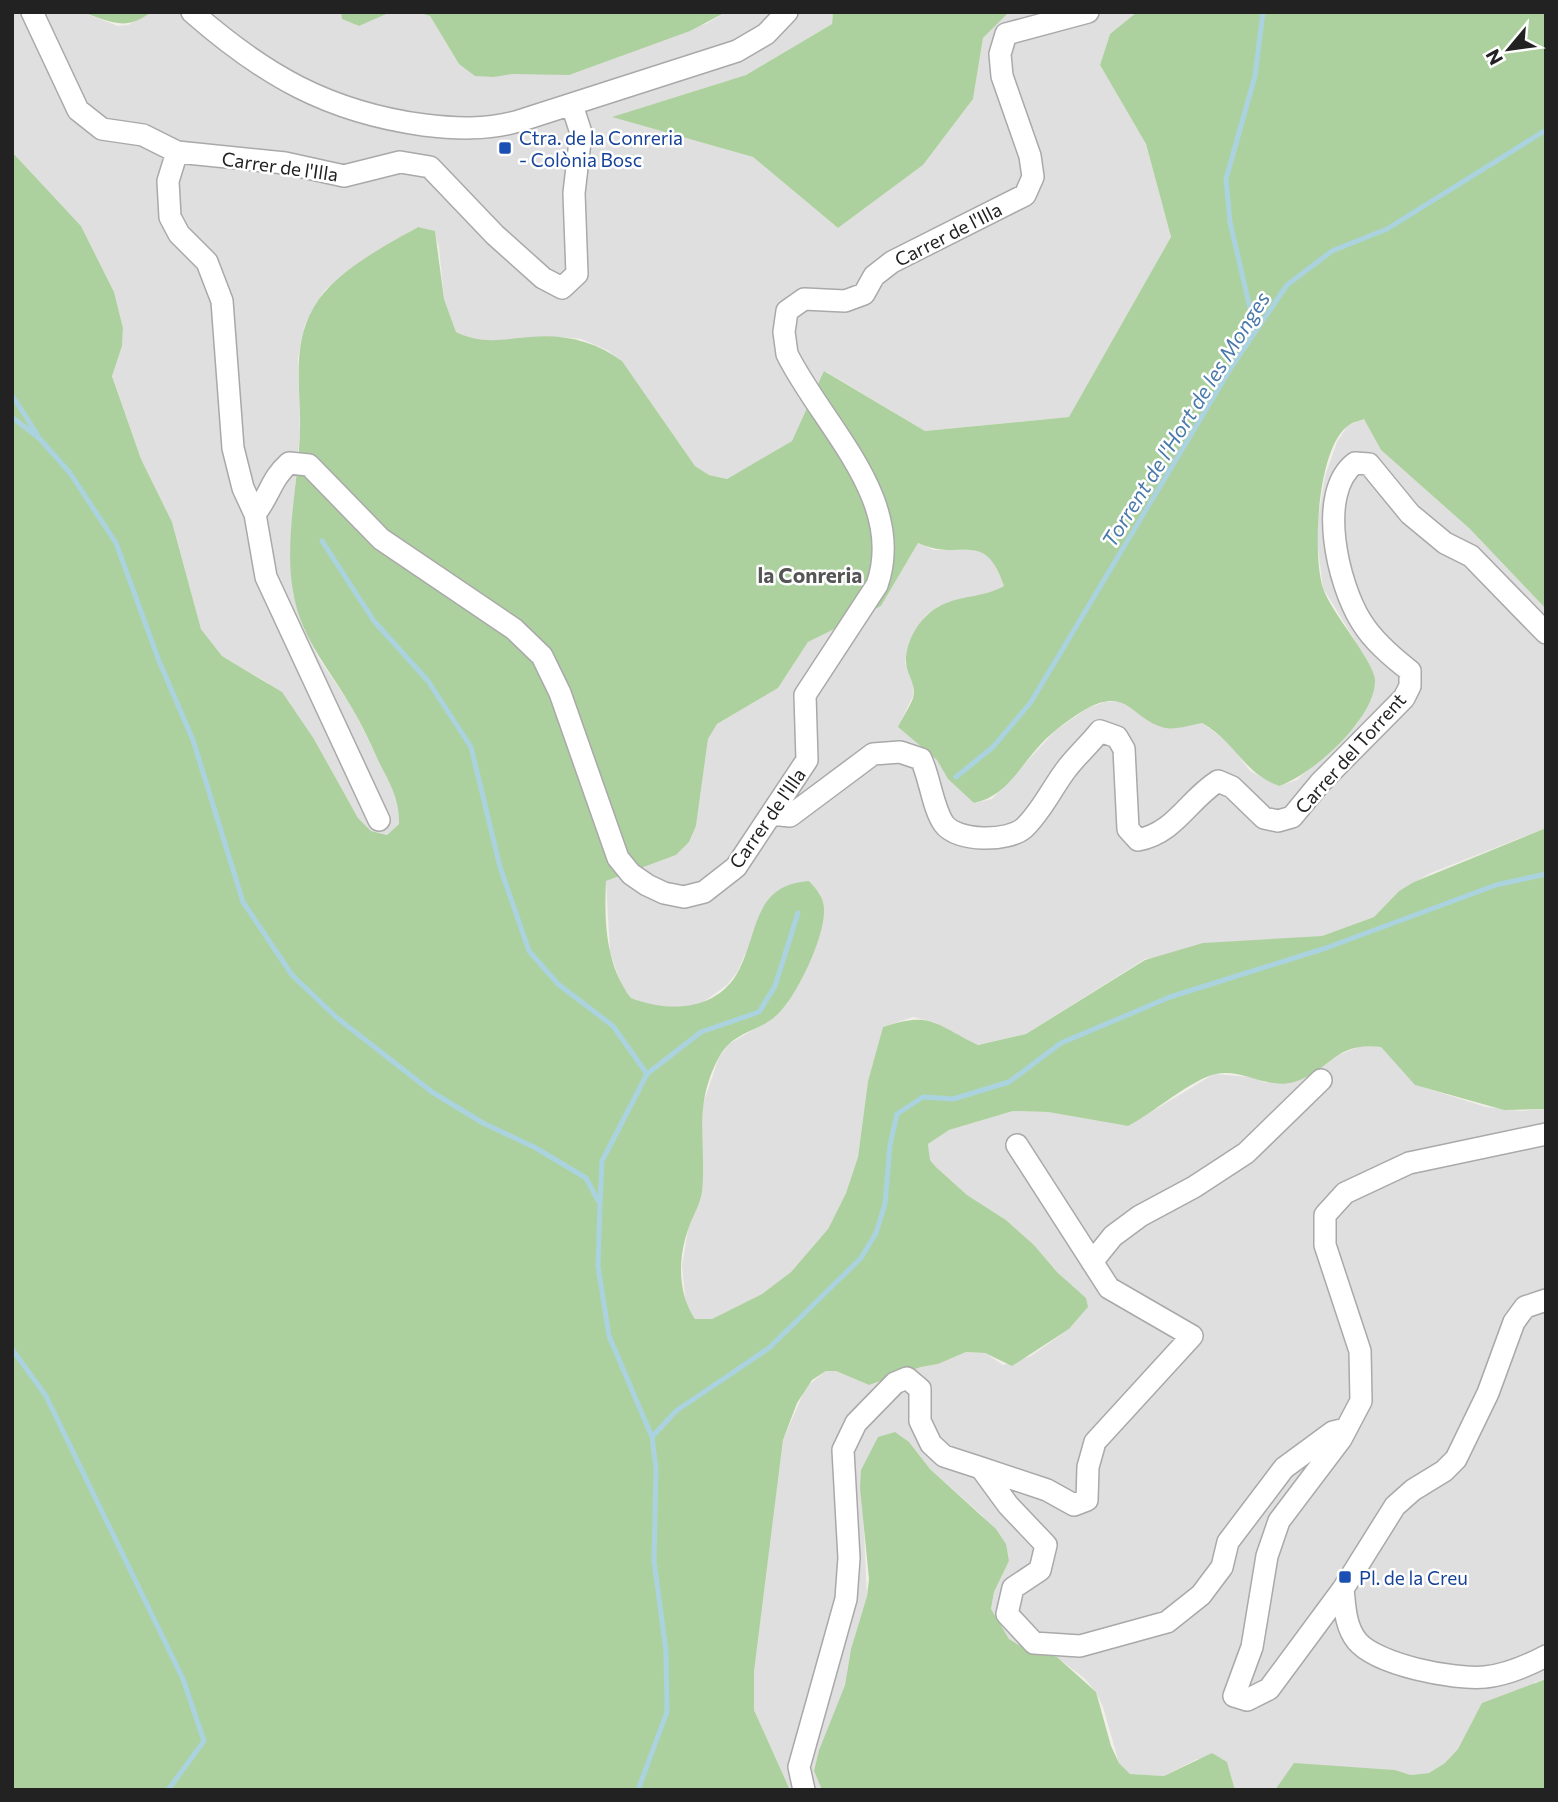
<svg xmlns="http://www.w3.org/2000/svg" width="1558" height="1802" font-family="Commissioner,sans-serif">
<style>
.residential{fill:#e0dfdf}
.forest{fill:#add19e}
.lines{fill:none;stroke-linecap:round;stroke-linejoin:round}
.stream{stroke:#aad3df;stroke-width:5}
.minor-casing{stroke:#a9a9a9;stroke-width:24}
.minor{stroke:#fff;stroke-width:21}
.transit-dot{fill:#1a4fb4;stroke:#fff;stroke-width:2.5}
.labels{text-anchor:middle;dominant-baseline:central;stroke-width:5;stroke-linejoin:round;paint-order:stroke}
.transit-label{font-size:19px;fill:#164399;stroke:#fff;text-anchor:start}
.street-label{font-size:19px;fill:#222;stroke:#fff}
.water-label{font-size:21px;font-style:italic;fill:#4a7aab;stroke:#fff}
.neighbourhood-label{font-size:21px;font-weight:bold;fill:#555;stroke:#fff}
</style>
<rect width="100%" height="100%" fill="#f2efe9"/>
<path class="residential" d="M12 12H81L118 26 128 25 151 12H341L343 19 359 26 391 12H417L430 16 459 64 494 77 706 24 726 12H833L832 24 746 75 613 117 753 157 838 228 923 165 973 99 983 38 1004 14 1137 12 1110 34 1100 65 1146 144 1171 237 1070 417 925 431 825 371 792 441 727 479 709 475 695 466 622 361 607 350 581 339 562 337 490 342 472 340 456 332 444 299 439 247 434 231 417 227 353 267 324 291 305 324 301 341 298 359 300 432 291 533 293 593 303 626 319 659 352 707 393 789 400 806 399 824 387 835 371 831 358 818 314 739 268 683 222 656 201 629 172 522 141 459 112 375 122 346 123 328 114 292 81 226 12 152Z
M1365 419 1381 450 1470 529 1546 609V828L1431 873 1399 891 1374 917 1322 936 1266 941 1145 959 1026 1034 977 1045 934 1022 913 1017 883 1027 868 1081 858 1157 846 1193 828 1229 791 1272 762 1294 712 1319H695L686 1305 682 1266 688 1230 701 1196 702 1107 719 1057 729 1044 775 1017 787 1004 804 974 822 926 824 909 820 894 809 881 744 956 738 971 727 985 699 1005 665 1008 649 1005 631 998 621 984 610 952 606 881 676 855 689 842 696 826 708 739 717 724 778 688 808 642 881 606 918 543 934 550H979L990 556 1005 586 989 594 939 606 925 616 909 644 905 663 913 680V696L898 727 938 760 948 779 975 803 992 799 1056 730 1088 708 1105 702 1122 701 1151 722 1167 728 1202 723 1229 743 1250 771 1279 786 1297 780 1357 724 1372 696 1368 662 1323 588 1316 532 1325 476 1337 442 1348 425Z
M1364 1045 1381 1047 1416 1085 1486 1107 1521 1111 1546 1109V1679L1535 1682 1445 1763 1429 1773 1411 1775 1395 1770 1294 1764 1275 1790H1235L1227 1762 1197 1759 1164 1776 1130 1774 1119 1763 1103 1707 1096 1692 1085 1679 1057 1657 1024 1648 1009 1639 999 1625 991 1609 994 1592 1009 1561 983 1516 930 1469 909 1442 861 1470 867 1596 851 1649 845 1685 819 1750 814 1771 822 1790H790L754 1710V1672L783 1440 806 1387 826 1371H836L869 1385 921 1367 938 1364 966 1352 985 1353 1003 1365 1031 1356 1069 1329 1088 1307 1034 1245 1006 1220 967 1195 936 1167 930 1160 928 1144 949 1130 1013 1111 1048 1112 1128 1126 1214 1074 1251 1077 1266 1083 1316 1070 1331 1058Z"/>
<path class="forest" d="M81 12H151C125 33 108 20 81 12Z
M341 12H391L359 26 342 19Z
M417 12H726L690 31 569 75 512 74 494 77 475 76 459 64 430 16Z
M833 12H1009L983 38 973 99 923 165 838 228 753 157 612 117 746 75 832 24Z
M1137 12H1546V609L1470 529 1381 450 1364 419C1360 421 1353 422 1349 425 1317 446 1312 554 1323 588 1330 611 1374 661 1375 680 1376 718 1312 775 1279 786 1242 772 1236 742 1202 723 1191 725 1176 730 1165 728 1132 720 1129 687 1088 708 1072 717 1053 731 1041 744 1019 767 1007 796 974 803L948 779 937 760 898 727C902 718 910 707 913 698 917 684 906 674 906 661 906 640 920 617 938 607 958 595 984 598 1004 586 984 527 961 563 918 543L881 606 808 642 778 688 717 724 708 739 696 826 689 842 676 855 606 881C604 923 606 965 631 998 669 1013 718 1011 739 970 759 931 753 885 809 881 817 890 823 896 824 908 826 935 797 996 778 1014 760 1032 734 1030 719 1057 692 1108 707 1141 702 1192 700 1204 693 1216 689 1227 678 1256 677 1293 695 1319H712L762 1294 791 1272 828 1229 846 1193 858 1157 868 1081 883 1027C932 1011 934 1024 978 1045L1026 1034 1145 960 1203 943 1322 936 1374 917 1399 891 1414 882 1546 828V1109L1504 1110 1415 1085 1381 1047C1334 1041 1331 1071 1294 1082 1267 1090 1243 1068 1216 1074 1193 1078 1152 1114 1128 1126L1048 1112 1013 1111 949 1130 928 1144 930 1160 936 1167 967 1195 1006 1220 1034 1245 1058 1273 1086 1298 1088 1307 1069 1329 1012 1366 985 1353 966 1352 938 1364 921 1367 869 1385 836 1371H826L812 1380 797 1403 783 1440 754 1672V1710L790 1790H12V152L81 226 114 292 123 328 122 346 112 376 141 459 172 522 201 629 222 656 282 692 314 739 358 818 371 831 387 835 399 824C400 799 389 782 378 760 370 742 362 725 352 708 336 680 316 656 303 626 277 565 298 495 300 431 301 389 291 345 314 307 333 273 384 246 418 227L435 231 444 299 456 332C483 345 502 339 530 337 565 334 594 341 622 361L695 466 709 475 727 479 792 441 824 371 925 431 1069 417 1171 237 1146 144 1100 65 1110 34Z
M895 1432 909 1442 930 1469 996 1529 1006 1544 1009 1561 994 1592 991 1609 1009 1639 1024 1648 1057 1657 1096 1692 1111 1746 1119 1763 1130 1774 1164 1776 1212 1753 1227 1762 1235 1790H822L814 1771 819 1750 845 1685 851 1649 867 1596 869 1579 860 1488 861 1470 878 1437Z
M1546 1679V1790H1275L1294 1763 1395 1770 1411 1775 1429 1773 1445 1763 1458 1749 1482 1703Z"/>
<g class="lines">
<path class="stream" d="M1255 330 1230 222 1226 179 1255 76 1263 12
M12 395 37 434
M12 417 40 439 70 473 116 543 159 661 193 740 243 902 292 975 336 1017 432 1092 483 1123 536 1148 586 1178 600 1204 598 1266 609 1336 652 1437 656 1469 654 1561 666 1651 667 1712 638 1790
M322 541 374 621 428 681 471 747 500 867 529 951 558 984 613 1026 647 1074 602 1161 600 1204
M956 777 993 747 1031 702 1232 366 1287 285 1332 251 1387 229 1546 130
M647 1074 701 1032 759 1012 775 986 798 913
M12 1349 46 1396 183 1679 204 1741 168 1790
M652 1437 676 1411 769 1348 861 1258 876 1233 885 1204 890 1145 897 1114 923 1097 953 1099 1009 1082 1061 1043 1170 997 1326 948 1496 885 1546 874"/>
<defs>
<path id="minor" d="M32 12 78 110 102 129 143 135 177 152 285 163 344 176 400 162 430 167 495 235 543 278 562 288 577 274 574 193 581 133 572 105
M192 12C264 75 328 112 424 125 456 129 487 130 519 121L737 51 766 34 787 12
M177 152 168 181 170 217 179 234 207 262 222 301 233 448 243 488 255 514 266 577 379 820
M255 514C270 495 271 479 289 463L309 465 381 539 514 629 542 656 560 693 618 858 631 874 647 885 664 893 684 897 704 892 736 867 807 760 805 695 877 585C907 500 822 425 787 354L784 332 787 311 804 299 845 301 864 294 874 276 892 262 1025 195 1033 177 1030 156 1002 76 1000 54 1006 34 1088 12
M771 814 790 816 873 754 900 752 921 759C930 778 933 809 944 824 957 842 1008 842 1024 828 1041 812 1051 790 1065 771 1075 757 1089 745 1100 731L1117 737 1124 749 1128 829 1138 840C1175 833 1188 800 1218 781L1232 787 1264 818 1278 821 1292 817 1320 783 1404 698 1410 686V671C1392 657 1373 641 1361 621 1338 584 1316 493 1355 463L1369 464 1410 514 1445 543 1471 556 1546 633
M1546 1134 1409 1163 1345 1193 1325 1215V1245L1360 1351 1361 1401 1341 1439 1279 1521 1267 1556 1252 1647 1234 1696 1247 1700 1269 1689 1343 1589 1395 1506 1413 1490 1444 1471 1456 1459 1488 1393 1514 1322 1525 1307 1546 1300
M1092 1262 1113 1236 1140 1216 1194 1187 1246 1153 1321 1080
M981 1468 1047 1490 1074 1505 1087 1500 1088 1467 1095 1442 1192 1336 1109 1288 1017 1145
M1343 1589C1345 1607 1345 1626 1357 1641 1377 1665 1454 1680 1485 1677 1506 1675 1527 1666 1546 1656
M804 1790 799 1767 846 1599 849 1558 843 1450 856 1423 895 1383 907 1378 920 1389V1421L931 1444 944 1456 981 1468 1008 1505 1046 1545 1040 1570 1013 1588 1007 1614 1034 1643 1080 1646 1167 1622 1201 1595 1222 1567 1228 1542 1284 1468 1333 1432 1346 1429"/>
</defs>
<use href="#minor" class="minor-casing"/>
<use href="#minor" class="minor"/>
</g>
<g class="transit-dot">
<rect x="498" y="141" width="14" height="14" rx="3.5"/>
<rect x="1338" y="1570" width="14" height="14" rx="3.5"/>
</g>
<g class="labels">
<g class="transit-label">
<text x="519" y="137">Ctra. de la Conreria<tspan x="519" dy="22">- Colònia Bosc</tspan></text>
<text x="1359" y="1577">Pl. de la Creu</text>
</g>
<g class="street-label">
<text transform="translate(280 166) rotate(8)">Carrer de l'Illa</text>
<text transform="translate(948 234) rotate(-27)">Carrer de l'Illa</text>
<text transform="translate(1350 753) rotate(-48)">Carrer del Torrent</text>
<text transform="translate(767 818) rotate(-55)">Carrer de l'Illa</text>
</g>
<g class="water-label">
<text transform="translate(1185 419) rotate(-58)">Torrent de l'Hort de les Monges</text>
</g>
<g class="neighbourhood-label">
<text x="810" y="574">la Conreria</text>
</g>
</g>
<rect width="1558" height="1802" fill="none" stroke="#222222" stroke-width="28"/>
<g transform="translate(1509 49) rotate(241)" stroke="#ffffff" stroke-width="5" paint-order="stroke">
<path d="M0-5L12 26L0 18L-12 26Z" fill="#222222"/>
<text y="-10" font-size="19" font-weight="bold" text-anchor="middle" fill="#222222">N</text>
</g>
</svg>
